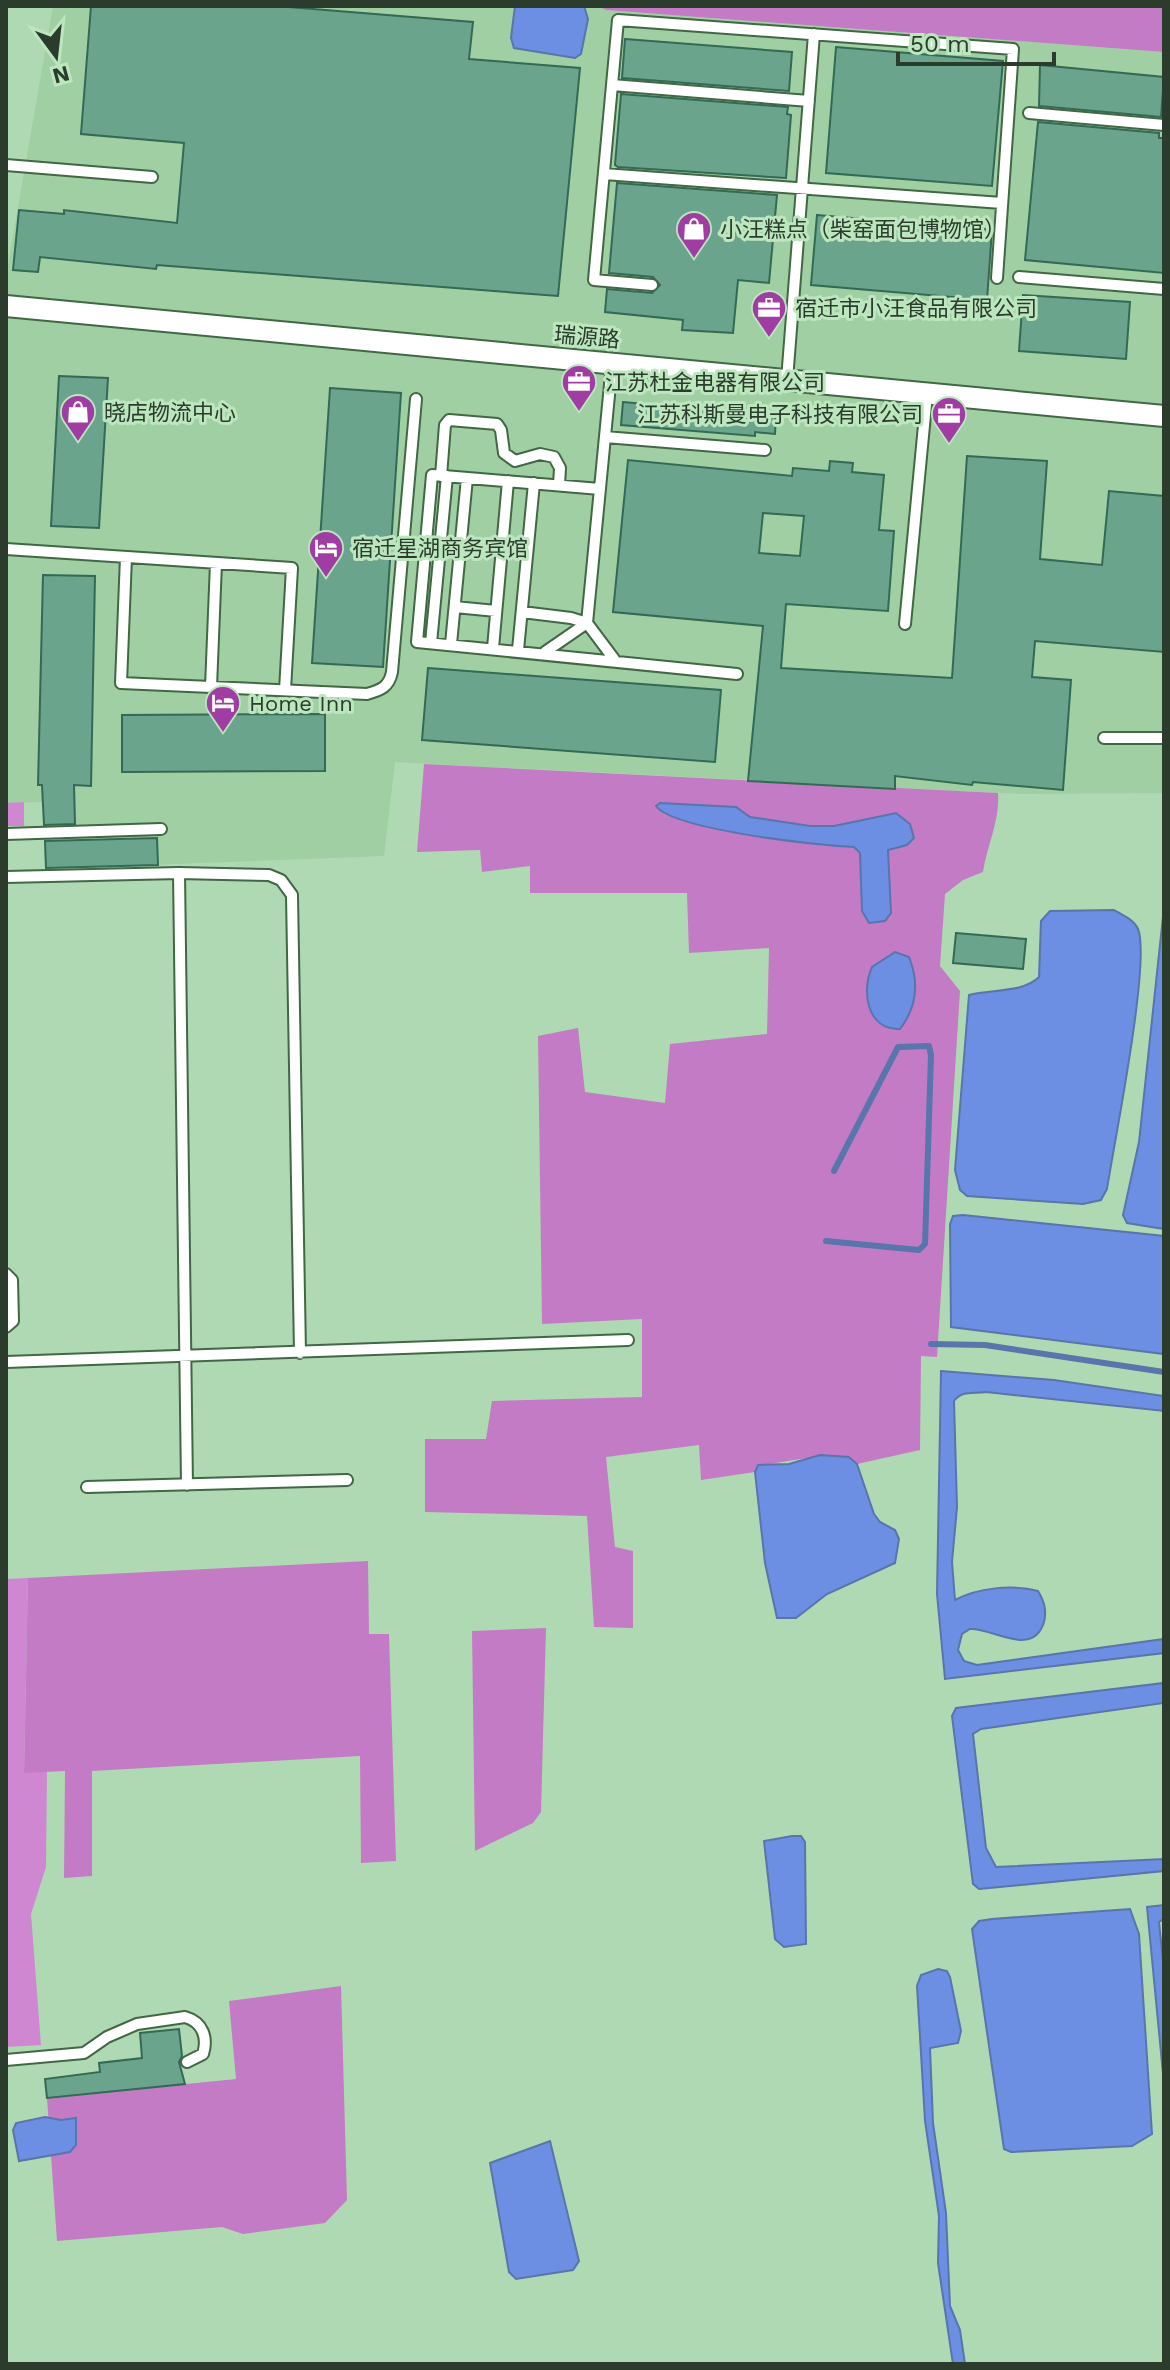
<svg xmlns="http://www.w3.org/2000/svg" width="1170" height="2370" font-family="'Work Sans','Noto Sans SC',sans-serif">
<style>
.built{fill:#9fcfa2}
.green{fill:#d087d1}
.forest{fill:#c47bc5}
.water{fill:#6c8ee3;stroke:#5875ac;stroke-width:2}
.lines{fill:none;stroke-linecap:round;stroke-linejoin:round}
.stream{stroke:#5875ac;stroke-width:6}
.building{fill:#6ba48c;stroke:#326a55;stroke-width:2;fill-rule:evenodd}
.lane-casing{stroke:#416744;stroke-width:14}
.street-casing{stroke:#416744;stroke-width:24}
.lane{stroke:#fff;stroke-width:10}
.street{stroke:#fff;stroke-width:20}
.labels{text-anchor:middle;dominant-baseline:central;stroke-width:6;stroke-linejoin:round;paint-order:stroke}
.poi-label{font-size:22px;fill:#2b3c2c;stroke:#bce6be;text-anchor:start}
.street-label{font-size:22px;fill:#2b3c2c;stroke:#bce6be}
</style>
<rect width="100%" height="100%" fill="#afd9b2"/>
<path class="built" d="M53 6H598L606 10 1164 52V793L1021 794 395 762 384 856 45 869 43 802 6 803V276Z"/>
<path class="green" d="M24 802V826H6V803Z
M28 1578 24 1772H47L46 1867 31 1914 41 2045 6 2047V1579Z"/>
<path class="forest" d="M598 6H1164V52L606 10Z
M424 764 998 793C1000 821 987 845 983 872L963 880 945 894 940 966 960 991 937 1357 921 1356 920 1450 857 1464C837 1447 785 1464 758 1465L755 1472 701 1480 699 1445 606 1457 615 1547 633 1551V1628L594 1627 587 1516 425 1512V1439H486L492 1401 642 1397V1319L542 1324 538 1036 578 1028 585 1092 665 1103 670 1044 767 1034 769 948 689 953 687 893H530V866L482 872 480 850 417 852Z
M368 1561 369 1634H389L396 1861 361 1863 360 1756 92 1771V1876L64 1878 65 1771 24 1773 28 1578Z
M546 1628 541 1812 533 1823 475 1851 472 1631Z
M341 1986 347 2200 325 2223 243 2234 222 2227 57 2241 47 2098 236 2079 229 2001Z"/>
<path class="water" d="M515 6H584L588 19 581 54 575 58 514 48 511 38Z
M660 803 736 807 750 817 810 826H834L896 813 910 824 914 838 907 845 888 850 891 913 885 921 869 923 862 911 860 853 854 847C821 846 674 830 656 806Z
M1164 907V1229L1127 1223 1123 1215 1139 1142Z
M1114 910C1123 915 1134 920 1138 929 1151 961 1114 1143 1107 1189L1101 1200 1083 1204 967 1196 960 1190 955 1170 969 995C991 989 1023 993 1039 977L1041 921 1050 911Z
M895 952 909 957C919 982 917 1007 900 1029 867 1030 861 992 872 967Z
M963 1215 1164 1236V1354L951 1327 950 1224 953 1216Z
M941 1371 1054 1380 1164 1396V1411L986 1392C973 1394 962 1390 954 1401L957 1507 952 1562 955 1600C977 1588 1012 1584 1038 1591 1044 1601 1047 1610 1044 1622 1033 1659 991 1627 970 1629L962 1634 958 1650 964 1661 977 1665 1164 1639V1653L945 1679 937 1594Z
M820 1455 849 1457 857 1464 874 1514 880 1522 895 1530 899 1539 895 1563 827 1594 796 1618H777L765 1563 755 1472 758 1465 789 1464Z
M1164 1683V1703L981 1729 973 1734 986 1848 996 1867 1164 1859V1871L979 1889 973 1884 952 1716 956 1708Z
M792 1836H801L805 1842 806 1944 784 1947 775 1939 764 1841Z
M1164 1905V1919L1159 1922 1164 1970V2084L1147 1907Z
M1130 1909 1139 1934 1152 2134 1132 2146 1011 2152 1004 2149 972 1929 979 1921 992 1919Z
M938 1969 947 1971 950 1977 961 2031 958 2043 930 2048 933 2123 946 2213 950 2306 960 2330 965 2364H953L938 2263 939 2216 925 2121 917 1986 921 1975Z
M45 2117 61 2120 76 2118V2145L70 2152 19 2161 13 2130 16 2123Z
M550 2141 579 2261 573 2270 516 2279 509 2272 490 2163Z"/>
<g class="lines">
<path class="stream" d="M826 1241 919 1250 925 1244 931 1055 929 1046 898 1047 834 1171
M931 1344 985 1345 1164 1372"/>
</g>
<path class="building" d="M91 6H276L473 22 469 59 580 68 558 296 157 265 156 269 40 257 38 272 13 270 19 210 64 214V210L177 223 184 143 81 134Z
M625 39 792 52 789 91 622 78Z
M836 47 1003 61 992 186 826 173Z
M1040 65 1164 77 1161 117 1039 106Z
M621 94 788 107 787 114 791 115 786 178 618 167 615 165Z
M1038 122 1159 133V138H1164V273L1025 260Z
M617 183 777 195 769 283 738 280 733 333 682 330 683 320 605 312 607 289 652 293 660 285 653 277 609 273Z
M817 215 992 230 987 300 811 285Z
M1023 295 1130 302 1126 359 1019 351Z
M59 376 108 378 99 528 51 526Z
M330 388 401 393 383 667 312 663Z
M623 402 776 416 775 434 755 432V436L621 425Z
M967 456 1047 461 1040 559 1102 565 1109 491 1164 496V652L1035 641 1032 677 1071 680 1063 790 973 782 972 785 895 776V789L748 781 763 626 613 612 628 460 792 476 793 468 829 471 830 461 853 463 852 472 884 475 879 530 894 531 888 611 786 604 781 668 952 678ZM763 513 804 516 800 556 759 553Z
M43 575 95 576 91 786 74 785 75 824 44 825 42 785H38Z
M428 668 721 690 715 762 422 740Z
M325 714V771L122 772V715Z
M157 838 158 865 46 868 45 841Z
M956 933 1026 939 1023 969 953 963Z
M179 2029 182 2056 179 2062 185 2084 47 2098 45 2079 100 2072 99 2063 142 2058 140 2033Z"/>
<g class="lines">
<defs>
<path id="lane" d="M612 85 809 101
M1029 113 1164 125
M6 165 152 177
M604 174 1002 203
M1019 277 1164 289
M652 285 594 280 618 20 1013 49 997 278
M787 380 814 34
M605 437 765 450
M441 476 445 425 449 420 497 424 501 430 504 453 515 461 540 454 554 457 560 468 559 485
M600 489 432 475 417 642 737 674
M6 549 292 568 285 690
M126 557 121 683 367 694C381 690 389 687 392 672L416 399
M455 607 496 611
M522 612 571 618 587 623 614 659
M905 624 927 394
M431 643 447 476
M451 644 467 478
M493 648 508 481
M518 650 534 483
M545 652 587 623 612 364
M211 687 216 563
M1104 738H1164
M6 834 161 829
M179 873 187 1485
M6 877 179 873 269 875 281 880 292 895 300 1353
M6 1274 12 1280 13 1321 6 1327
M6 1362 628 1340
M87 1487 347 1480
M6 2060 84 2053 107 2037 137 2024 185 2017C203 2022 208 2038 203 2054L187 2062"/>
<path id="street" d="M6 306 1164 416"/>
</defs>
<use href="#lane" class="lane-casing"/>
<use href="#street" class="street-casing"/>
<use href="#lane" class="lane"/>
<use href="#street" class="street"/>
</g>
<defs>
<symbol id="shop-pin" viewBox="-11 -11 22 30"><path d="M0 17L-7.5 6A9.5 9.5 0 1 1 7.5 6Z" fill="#a03da3" stroke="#bce6be"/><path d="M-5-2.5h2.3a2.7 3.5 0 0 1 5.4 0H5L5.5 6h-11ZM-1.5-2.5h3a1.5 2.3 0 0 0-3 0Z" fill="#fff"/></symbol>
<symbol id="office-pin" viewBox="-11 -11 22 30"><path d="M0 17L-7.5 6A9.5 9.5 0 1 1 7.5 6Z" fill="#a03da3" stroke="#bce6be"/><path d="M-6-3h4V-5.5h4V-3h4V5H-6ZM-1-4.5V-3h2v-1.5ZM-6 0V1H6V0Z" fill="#fff"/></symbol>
<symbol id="hotel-pin" viewBox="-11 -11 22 30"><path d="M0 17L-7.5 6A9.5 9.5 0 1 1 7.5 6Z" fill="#a03da3" stroke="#bce6be"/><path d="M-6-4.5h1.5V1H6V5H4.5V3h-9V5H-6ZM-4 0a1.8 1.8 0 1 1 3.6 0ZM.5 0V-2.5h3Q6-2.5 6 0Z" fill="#fff"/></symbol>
</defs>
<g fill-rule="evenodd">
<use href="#shop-pin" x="674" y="209" width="40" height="54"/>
<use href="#office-pin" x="749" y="288" width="40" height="54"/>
<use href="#office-pin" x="559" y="362" width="40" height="54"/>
<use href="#shop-pin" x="58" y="392" width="40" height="54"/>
<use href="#office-pin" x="929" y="394" width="40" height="54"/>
<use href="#hotel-pin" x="306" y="528" width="40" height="54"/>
<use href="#hotel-pin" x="203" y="683" width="40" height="54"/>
</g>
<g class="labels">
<g class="poi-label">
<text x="720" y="229">小汪糕点（柴窑面包博物馆）</text>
<text x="795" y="308">宿迁市小汪食品有限公司</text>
<text x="605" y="382">江苏杜金电器有限公司</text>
<text x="104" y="412">晓店物流中心</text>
<text x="923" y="414" text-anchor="end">江苏科斯曼电子科技有限公司</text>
<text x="352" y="548">宿迁星湖商务宾馆</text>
<text x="249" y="703">Home Inn</text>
</g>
<g class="street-label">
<text transform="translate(587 337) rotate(5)">瑞源路</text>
</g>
</g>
<rect width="1170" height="2370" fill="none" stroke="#2b3c2c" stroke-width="16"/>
<g transform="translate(56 56) rotate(165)" stroke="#bce6be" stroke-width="6" paint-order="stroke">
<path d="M0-6L14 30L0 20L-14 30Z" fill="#2b3c2c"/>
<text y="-12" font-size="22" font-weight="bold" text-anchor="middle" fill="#2b3c2c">N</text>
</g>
<path d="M898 52v12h156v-12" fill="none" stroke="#2b3c2c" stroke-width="4"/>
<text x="910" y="52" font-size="24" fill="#2b3c2c" stroke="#bce6be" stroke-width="6" paint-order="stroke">50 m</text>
</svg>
